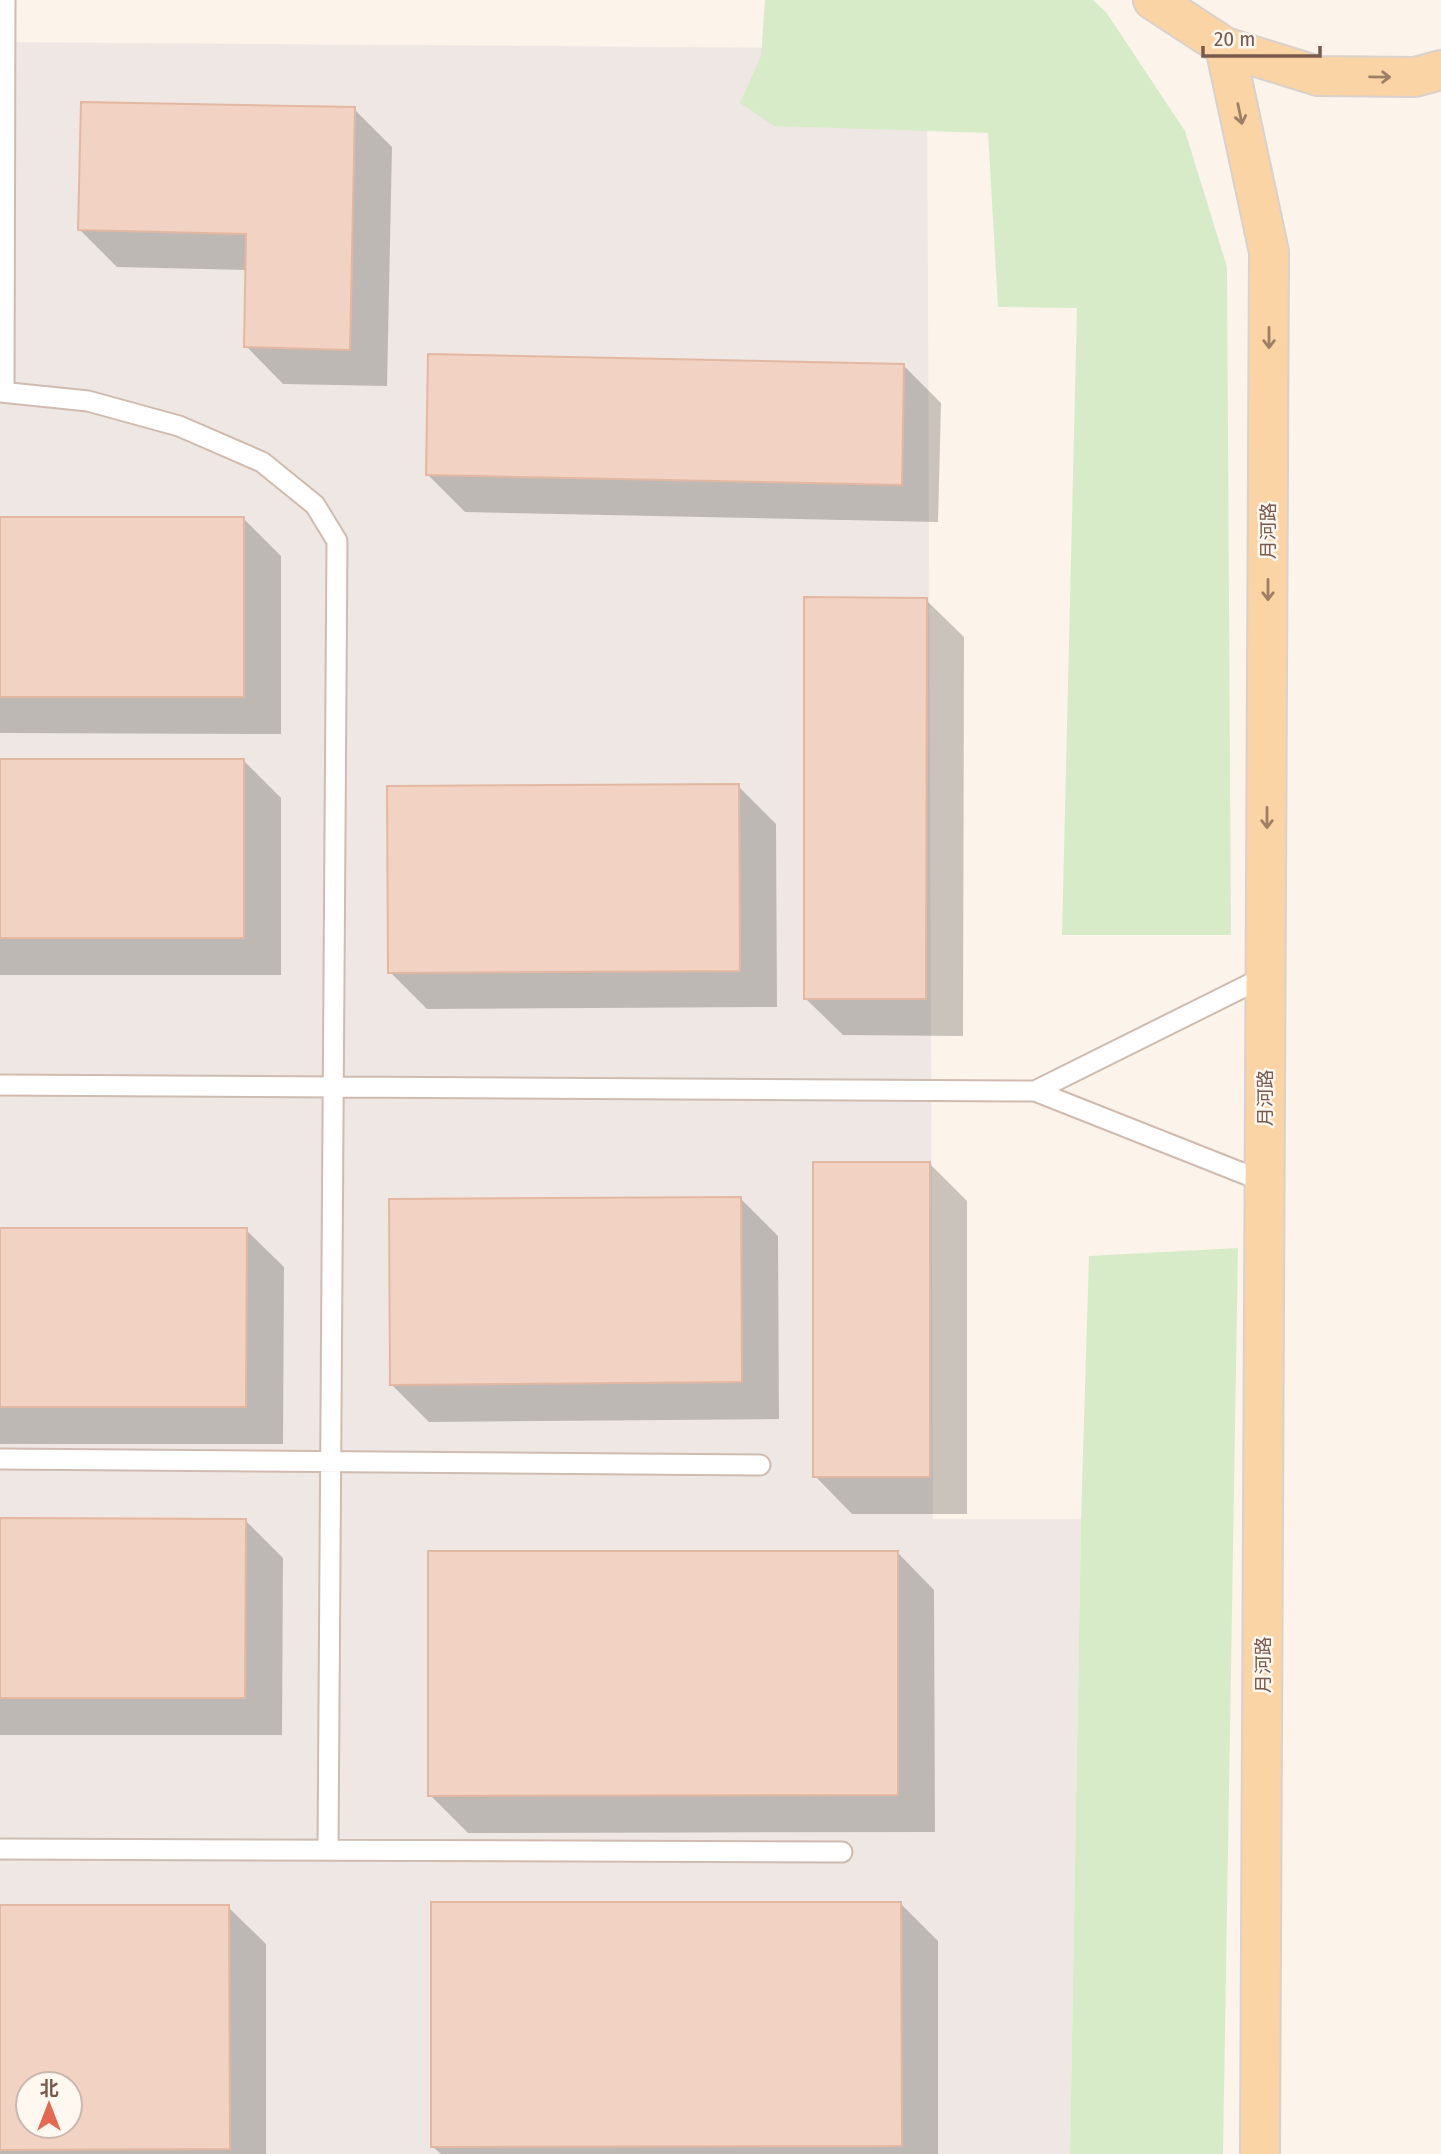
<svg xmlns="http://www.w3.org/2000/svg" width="1441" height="2154" font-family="'Fira Sans Condensed','Noto Sans SC',sans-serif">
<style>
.industrial{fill:#eee7e3;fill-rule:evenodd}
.green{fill:#d8ebc8}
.shadow{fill:#0003;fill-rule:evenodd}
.building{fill:#f2d2c2;stroke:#e4b7a2;stroke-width:2;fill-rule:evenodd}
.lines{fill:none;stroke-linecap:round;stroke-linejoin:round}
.lane-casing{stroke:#cfbbaf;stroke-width:23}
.primary-casing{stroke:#d9d1cd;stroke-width:42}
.lane{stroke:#fff;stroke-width:19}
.primary{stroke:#fad4a4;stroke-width:38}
.oneway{stroke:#9f7e67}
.labels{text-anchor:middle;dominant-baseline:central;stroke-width:5;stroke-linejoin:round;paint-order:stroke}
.street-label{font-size:19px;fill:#78594d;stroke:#fff8f1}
</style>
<rect width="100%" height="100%" fill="#fcf4ea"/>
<path class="industrial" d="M0 42 927 49 933 1519H1081L1070 2154H0ZM28 2084H70V2126H28Z"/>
<path class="green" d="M765 0H1093L1106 12 1185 131 1227 267 1231 935H1062L1077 308 998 307 988 133 774 126 740 103 761 56Z
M1238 1248 1223 2154H1070L1081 1519 1089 1256Z"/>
<path class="shadow" d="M354 109 392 147 387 386 283 384 246 346 247 270 117 267 80 230Z
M904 366 941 403 938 522 465 512 428 475Z
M0 519H244L281 556V734L0 733Z
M926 600 964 637 963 1036 843 1035 805 998Z
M0 760 244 761 281 798V975H0Z
M738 786 776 824 777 1007 427 1009 390 972Z
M929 1163 967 1201V1514H852L815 1476Z
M740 1198 778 1236 779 1419 429 1422 391 1384Z
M0 1229 246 1230 284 1267 283 1444H0Z
M0 1520H245L283 1558 282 1735H0Z
M897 1552 934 1590 935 1832 468 1833 430 1795Z
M900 1903 938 1941V2154H441L433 2147Z
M0 1907H228L266 1944V2154H0ZM28 2084H70V2126H28Z"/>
<path class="building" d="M81 102 355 107 350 350 244 347 246 234 78 230Z
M428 354 904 364 902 485 426 475Z
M0 517H244V697H0Z
M804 597 927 598 926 999H804Z
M0 759H244V938H0Z
M739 784 740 971 388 973 387 786Z
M813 1162H930V1477H813Z
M741 1197 742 1382 390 1385 389 1199Z
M0 1228H247L246 1407H0Z
M0 1518 246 1519 245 1698H0Z
M428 1551H898V1795L428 1796Z
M431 1902H901L902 2146 431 2147Z
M0 1905H229L230 2149 0 2150ZM28 2084H70V2126H28Z"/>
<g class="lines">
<defs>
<path id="lane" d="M0 392 88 401 179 426 262 462 315 505 337 541 328 1850
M4 392 5 0
M0 1085 1035 1091
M1265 1182 1035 1091 1266 976
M0 1459 760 1465
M0 1849 842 1852"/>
<path id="primary" d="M1153 0 1225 47 1318 76 1415 77 1441 70
M1225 47 1269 252 1260 2154"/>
</defs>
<use href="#lane" class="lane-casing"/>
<use href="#primary" class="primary-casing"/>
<use href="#lane" class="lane"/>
<use href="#primary" class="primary"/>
</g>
<defs><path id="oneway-shaft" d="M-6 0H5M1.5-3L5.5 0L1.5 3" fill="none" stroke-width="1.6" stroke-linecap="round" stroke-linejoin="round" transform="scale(1.75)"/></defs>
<g class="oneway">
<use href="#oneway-shaft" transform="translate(1380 77) rotate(1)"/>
<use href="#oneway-shaft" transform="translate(1240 114) rotate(78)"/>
<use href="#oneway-shaft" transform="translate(1269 338) rotate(90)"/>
<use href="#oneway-shaft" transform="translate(1268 590) rotate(90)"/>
<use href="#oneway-shaft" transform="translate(1267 818) rotate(90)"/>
</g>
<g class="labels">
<g class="street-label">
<text transform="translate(1268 531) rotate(-90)">月河路</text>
<text transform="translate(1265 1098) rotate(-90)">月河路</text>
<text transform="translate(1263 1665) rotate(-90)">月河路</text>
</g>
</g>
<g transform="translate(49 2105)"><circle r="33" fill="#fff8f1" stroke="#c9b8af" stroke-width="2"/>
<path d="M0-5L12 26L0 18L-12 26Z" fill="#e46951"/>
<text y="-10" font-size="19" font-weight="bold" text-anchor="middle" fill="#78594d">北</text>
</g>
<path d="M1203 46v10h117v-10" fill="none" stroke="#78594d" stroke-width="3.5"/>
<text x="1214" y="46" font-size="21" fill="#78594d" stroke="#fff8f1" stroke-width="5" paint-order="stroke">20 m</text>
</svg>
